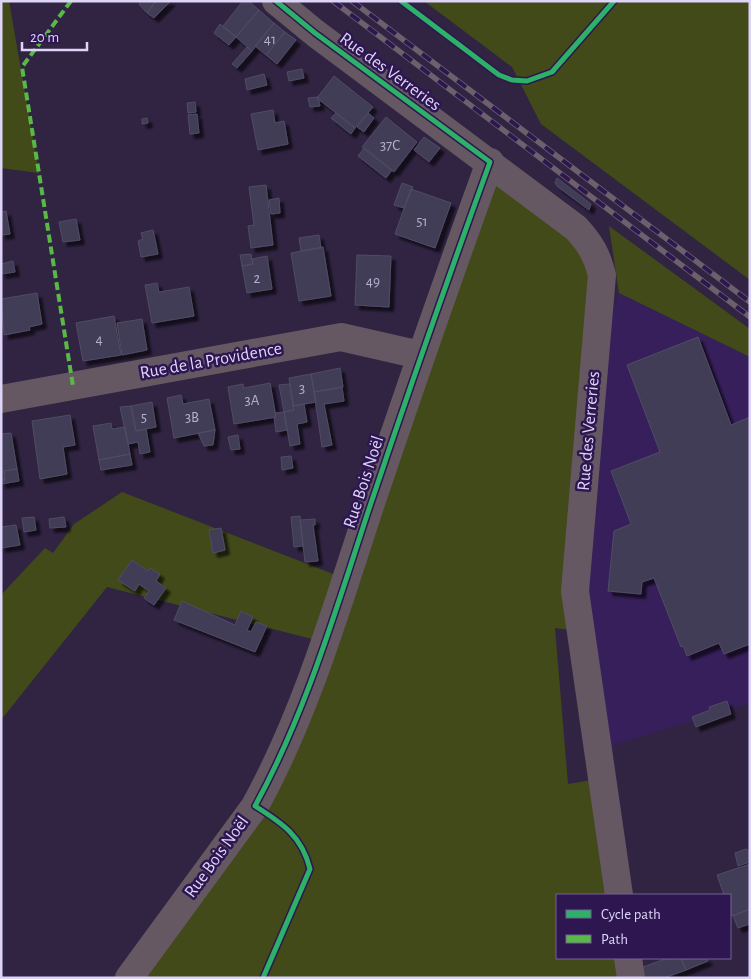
<svg xmlns="http://www.w3.org/2000/svg" width="751" height="979" font-family="'Alegreya Sans',sans-serif">
<style>
.built{fill:#371f5b}
.green{fill:#424a19}
.building{fill:#423c56;stroke:#504c65;filter:url(#shadow)}
.lines{fill:none;stroke-linecap:round;stroke-linejoin:round}
.minor{stroke:#665863;stroke-width:28}
.rail-casing{stroke:#6b606c;stroke-width:5.5}
.rail{stroke:#2e1750;stroke-width:4;stroke-dasharray:11;stroke-linecap:butt}
.quiet{stroke:#58b947;stroke-width:4;stroke-dasharray:8 4;stroke-linecap:butt}
.cycleway-casing{stroke:#2e1750;stroke-width:8}
.cycleway{stroke:#2db169;stroke-width:5}
.labels{text-anchor:middle;dominant-baseline:central;stroke-width:5;stroke-linejoin:round;paint-order:stroke}
.number-label{font-size:15px;fill:#b7aed0}
.street-label{font-size:18px;fill:#ded4f8;stroke:#2e1750}
</style>
<defs>
<filter id="shadow"><feDropShadow dx="4.5" dy="4.5" stdDeviation="1" flood-color="#0009"/></filter>
</defs>
<rect width="100%" height="100%" fill="#312443"/>
<path class="built" d="M619 293 750 357V703L598 750 575 591 593 380Z"/>
<path class="green" d="M1 1H9L39 173 1 168Z
M424 1H750V280L541 124 512 67Z
M490 162 598 258 593 380 564 610 569 630 555 628 568 784 592 780 613 895H557V958H625L629 978H129L255 806 324 642 107 587 1 720V595L45 548 53 553 74 524 122 492 346 579Z
M609 226 750 329V357L619 293Z"/>
<path class="building" d="M141 1H156L147 13 139 4Z
M156 1H171L154 18 147 13Z
M243 1H249L259 10 236 37 223 26Z
M259 10 274 23 252 51 236 37Z
M274 23 285 32 266 55 255 46Z
M220 24 236 37 229 45 214 33Z
M285 32 296 40 277 64 266 55Z
M247 47 252 51 237 68 232 64Z
M302 69 304 78 289 81 287 72Z
M264 74 267 85 247 90 245 79Z
M334 76 373 107 355 128 317 98Z
M318 97 320 106 310 107 308 98Z
M195 102 196 112 188 113 187 103Z
M273 110 275 123 284 121 288 144 258 150 251 114Z
M336 113 355 128 351 134 331 118Z
M368 113 374 118 364 132 357 127Z
M197 114 199 133 190 134 188 115Z
M386 117 417 142 394 172 362 147Z
M147 118 148 123 142 124V119Z
M424 137 440 148 429 162 414 150Z
M364 148 392 170 386 178 358 156Z
M557 178 591 204 589 210 558 187 555 183Z
M402 183 413 187 404 208 394 205Z
M266 185 273 245 251 248 248 226 254 225 249 187Z
M411 189 451 203 435 248 395 234Z
M279 198 280 213 271 214 269 200Z
M6 211 10 234 1 235V212Z
M76 219 80 240 63 242 59 222Z
M153 230 158 254 141 257 138 241 143 239 141 233Z
M319 235 321 248 301 251 299 238Z
M323 247 331 296 299 301 291 253Z
M251 254 253 264 242 266 240 255Z
M357 255 391 256 389 307 355 305Z
M267 256 272 289 247 293 242 266 253 264 252 259Z
M13 261 15 272 1 274V264Z
M157 283 159 292 189 287 194 316 152 323 145 285Z
M37 293 42 324 29 327 30 330 4 335 1 299Z
M114 316 121 355 83 361 76 323Z
M142 319 147 350 122 355 117 323Z
M698 337 731 425 750 417V644L724 654 719 643 687 656 683 646 681 647 654 578 642 582 641 594 608 591 614 531 631 524 611 471 660 452 627 365Z
M340 368 343 387 314 392 311 374Z
M311 374 316 402 293 406 289 378Z
M270 383 276 417 234 424 228 387 243 384 244 388Z
M290 384 294 410 284 412 279 385Z
M342 387 344 401 324 404 332 445 322 447 314 392Z
M181 395 183 404 209 399 215 430 174 438 167 398Z
M152 402 156 427 136 431 131 406Z
M304 404 307 422 297 424 300 444 290 446 284 412 294 410 293 406Z
M131 406 136 431 146 429 150 452 140 454 138 442 128 444 120 407Z
M284 412 287 430 276 432 274 417H276L275 413Z
M70 415 75 445 63 447 67 474 40 479 32 421Z
M111 423 112 429 125 427 130 454 99 460 93 426Z
M215 430 213 445 204 446 198 433Z
M11 433 17 469 4 471 5 480H1V434Z
M238 435 240 449 231 450 228 437Z
M130 454 132 465 101 470 99 460Z
M291 456 293 468 282 470 281 457Z
M17 469 19 481 1 484V480H5L4 471Z
M300 516 303 546 294 547 291 517Z
M34 517 36 530 24 532 22 518Z
M64 517 66 527 50 528 49 519Z
M315 519V525H313L318 561 305 562 300 520Z
M16 525 20 545 1 548V527Z
M221 528 225 550 213 553 209 530Z
M132 560 148 571 150 568 160 574 156 581 166 588 154 605 144 598 149 591 139 584 135 591 118 580Z
M182 601 235 625 241 611 253 617 247 630 251 632 256 622 267 626 255 652 174 620Z
M727 701 731 714 696 727 692 717 710 710 709 707Z
M746 849 750 851V862L738 866 735 853Z
M750 864V909L731 916 730 895H724L717 875Z
M750 909V924L738 928 733 916Z
M668 958H681L686 970 664 978H642L640 968Z
M681 958H706L708 961 686 970Z"/>
<g class="lines">
<path class="minor" d="M276 1 315 33 576 228C590 243 597 255 602 275L575 591 619 895
M1 399 341 337 420 355
M628 958 631 978
M129 978 255 806C306 713 336 609 369 509 408 393 448 278 490 162"/>
<defs>
<path id="rail" d="M333 1 750 317
M352 1 750 302"/>
</defs>
<use href="#rail" class="rail-casing"/>
<use href="#rail" class="rail"/>
<path class="quiet" d="M71 1 22 67 73 386"/>
<defs>
<path id="cycleway" d="M401 1 499 75 512 80 527 81 552 72 614 1
M263 978 310 869C302 836 282 823 255 806 306 713 336 609 369 509 408 393 448 278 490 162L315 33 276 1"/>
</defs>
<use href="#cycleway" class="cycleway-casing"/>
<use href="#cycleway" class="cycleway"/>
</g>
<g class="labels">
<g class="number-label">
<text x="270" y="39">41</text>
<text x="390" y="145">37C</text>
<text x="422" y="221">51</text>
<text x="257" y="278">2</text>
<text x="373" y="281">49</text>
<text x="99" y="339">4</text>
<text x="302" y="388">3</text>
<text x="252" y="400">3A</text>
<text x="144" y="417">5</text>
<text x="192" y="417">3B</text>
</g>
<g class="street-label">
<text transform="translate(390 72) rotate(36)">Rue des Verreries</text>
<text transform="translate(211 361) rotate(-10)">Rue de la Providence</text>
<text transform="translate(589 431) rotate(-85)">Rue des Verreries</text>
<text transform="translate(364 482) rotate(-72)">Rue Bois Noël</text>
<text transform="translate(217 857) rotate(-54)">Rue Bois Noël</text>
</g>
</g>
<rect width="751" height="979" fill="none" stroke="#ded4f8" stroke-width="5"/>
<rect x="556" y="894" width="175" height="65" fill="#2e1750" stroke="#746393"/>
<rect x="566" y="910" width="25" height="8" fill="#2db169" stroke="#746393"/>
<text x="601" y="919" font-size="15" fill="#ded4f8">Cycle path</text>
<rect x="566" y="935" width="25" height="8" fill="#58b947" stroke="#746393"/>
<text x="601" y="944" font-size="15" fill="#ded4f8">Path</text>
<path d="M22 42v8h65v-8" fill="none" stroke="#ded4f8" stroke-width="2.5"/>
<text x="30" y="42" font-size="15" fill="#ded4f8" stroke="#2e1750" stroke-width="4" paint-order="stroke">20 m</text>
</svg>
